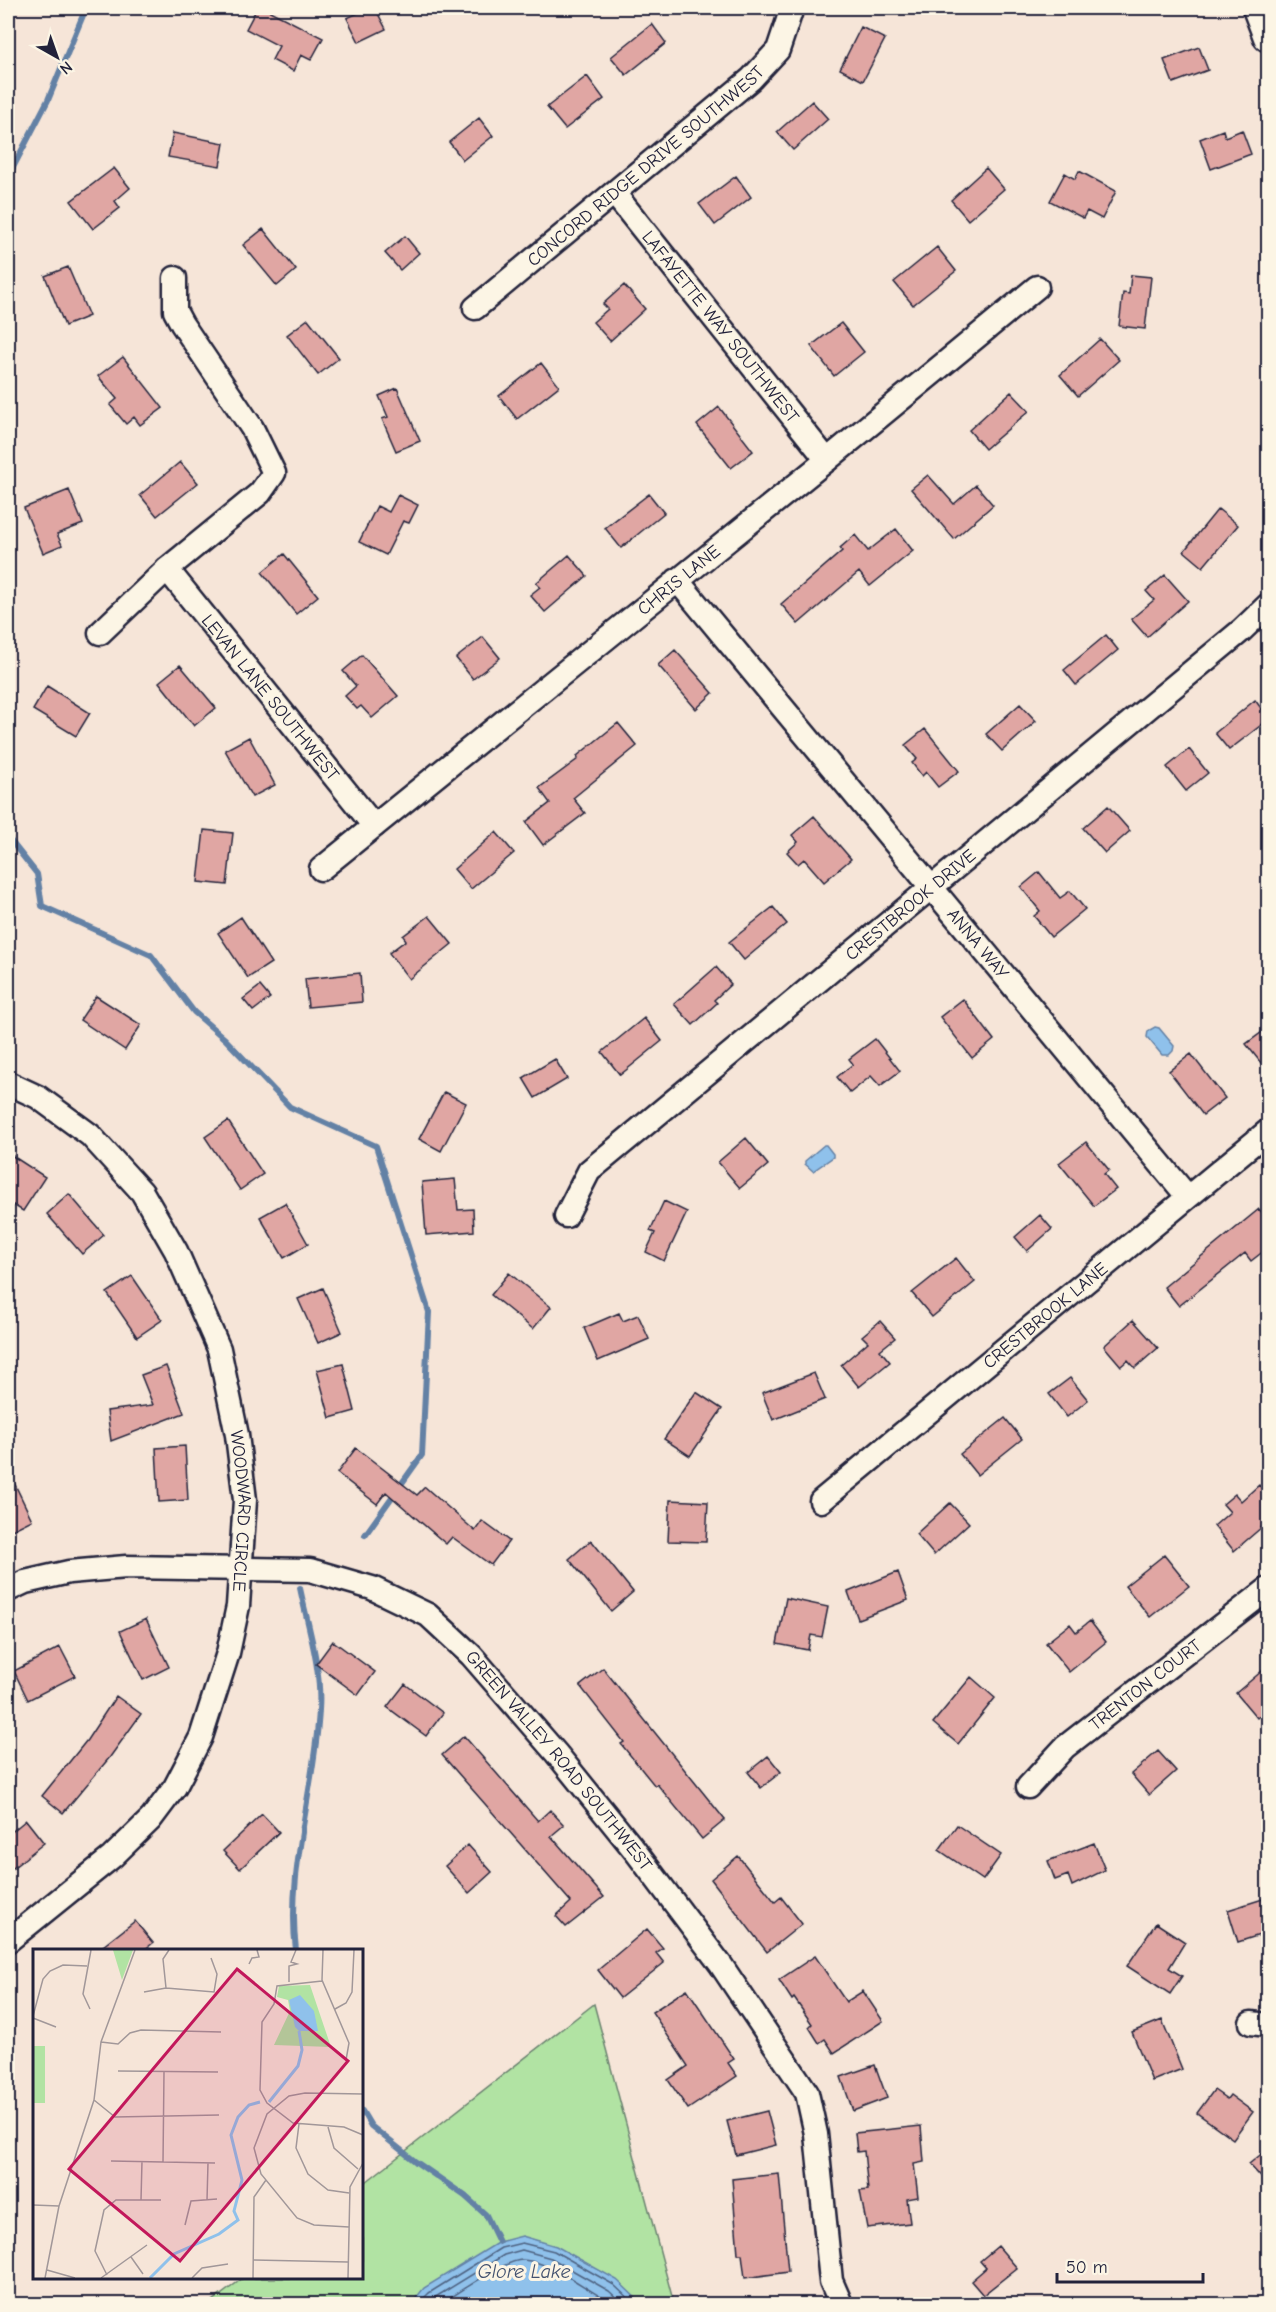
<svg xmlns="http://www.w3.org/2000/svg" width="1276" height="2312" font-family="'Comic Neue',sans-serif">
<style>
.green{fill:#b1e3a3;stroke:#6a826f;stroke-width:1.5}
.water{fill:#8fc1eb;stroke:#6381a5;stroke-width:1.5}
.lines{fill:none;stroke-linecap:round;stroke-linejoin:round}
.shore{stroke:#4e6281;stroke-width:1.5}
.stream{stroke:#6381a5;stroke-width:6}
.building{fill:#e0a6a3;stroke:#22223b;stroke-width:1.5}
.minor-casing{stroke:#22223b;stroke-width:27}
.tertiary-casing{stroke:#22223b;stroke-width:33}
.minor{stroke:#fcf5e5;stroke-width:22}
.tertiary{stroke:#fcf5e5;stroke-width:28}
.labels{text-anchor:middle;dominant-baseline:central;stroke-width:6;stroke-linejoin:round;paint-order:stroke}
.street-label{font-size:18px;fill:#22223b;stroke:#fcf5e5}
.water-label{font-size:20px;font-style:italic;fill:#435270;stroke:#fcf5e5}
.inset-river{fill:none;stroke:#8fc1eb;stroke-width:3}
.inset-road{fill:none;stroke:#a19799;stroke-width:1.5}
.view{fill:#c2185b;fill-opacity:0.15;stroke:#c2185b;stroke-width:3}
.inset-edge{fill:none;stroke:#22223b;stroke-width:3}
</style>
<rect width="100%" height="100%" fill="#f6e5d8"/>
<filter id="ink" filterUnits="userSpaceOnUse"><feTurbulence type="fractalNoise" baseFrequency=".0167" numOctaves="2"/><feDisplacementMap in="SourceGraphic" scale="12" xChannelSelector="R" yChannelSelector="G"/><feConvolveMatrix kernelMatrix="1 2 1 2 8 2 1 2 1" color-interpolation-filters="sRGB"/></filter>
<g filter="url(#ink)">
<path class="green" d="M594 2004 674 2304H209L243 2278H362V2185Z"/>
<path class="water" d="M1155 1027 1159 1028 1174 1046 1173 1051 1169 1055H1162L1147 1037 1148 1031Z
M824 1145H826L833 1154V1157L813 1171 805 1164V1161Z
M522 2236 556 2246 617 2280 642 2304H411L424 2288 499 2242Z"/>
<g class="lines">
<path class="shore" d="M418 2304 429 2293 501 2248 522 2243 554 2251 614 2285 634 2304
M428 2304 434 2298 504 2255 522 2250 551 2258 609 2291 623 2304
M441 2304C457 2294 506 2259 523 2260 551 2262 580 2285 603 2298L610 2304"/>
<path class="stream" d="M8 177 48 100 86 8
M8 832 10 840 37 874 42 906 151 955 194 1012 225 1039 290 1107 376 1146 429 1312 422 1455 365 1535
M296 1950C286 1873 315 1788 319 1710 322 1669 308 1627 300 1588
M362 2111 371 2126 416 2162 465 2196 486 2215 499 2242"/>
</g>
<path class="building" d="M257 8H264L323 38 311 60 301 55 293 71 272 60 279 46 246 29Z
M369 8H375L386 29 359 42 347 18Z
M652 24 666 43 626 75 611 57Z
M861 27 885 39 863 81 840 69Z
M1199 47 1208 70 1173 83 1164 60Z
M587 76 604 99 565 129 547 107Z
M812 101 828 119 793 150 777 132Z
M479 118 493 136 463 160 449 142Z
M1223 130 1225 137 1242 130 1251 154 1211 169 1200 139Z
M173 133 224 143 220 166 168 157Z
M114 168 130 188 115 201 120 208 93 229 71 201Z
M986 168 1004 189 968 220 951 200Z
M1079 171 1116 191 1102 219 1087 211 1083 218 1050 201 1065 173 1075 179Z
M736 176 751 197 715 225 699 204Z
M263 229 296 270 277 286 243 245Z
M405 236 419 253 400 270 385 253Z
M937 247 956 271 913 305 894 282Z
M68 267 89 316 65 326 45 276Z
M1131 275 1151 277 1145 329 1119 326 1123 293 1129 294Z
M624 285 645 309 610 341 593 322 608 309 603 304Z
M308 319 339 358 318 375 287 335Z
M841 323 864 352 834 376 811 346Z
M1100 339 1119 360 1078 396 1060 375Z
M123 357 163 408 140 425 134 417 126 424 110 405 117 399 98 376Z
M541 363 559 386 517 419 499 396Z
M397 388 420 441 396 451 382 419 388 417 379 396Z
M1011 392 1029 411 985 449 969 430Z
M719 407 753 451 731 468 697 425Z
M180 462 198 483 157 516 140 495Z
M928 475 954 504 976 485 993 505 954 539 911 489Z
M69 490 83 524 57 534 62 545 43 553 24 508Z
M649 494 664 513 621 548 605 528Z
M398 495 418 505 409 523 403 521 386 555 359 542 377 506 389 512Z
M1218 509 1238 525 1203 567 1184 551Z
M896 529 913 551 870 586 859 572 798 624 781 604 842 551 840 548 855 535 868 551Z
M284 554 318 596 296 614 262 572Z
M569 555 587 576 545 612 530 595 540 587 536 583Z
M1165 575 1188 601 1147 637 1131 619 1154 600 1146 591Z
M1106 635 1118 650 1076 685 1064 670Z
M483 637 500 658 473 679 456 658Z
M675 650 713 693 696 709 658 665Z
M362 655 398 696 372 718 361 706 357 709 345 696 356 686 343 671Z
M180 665 216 708 194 726 159 682Z
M47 686 90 713 76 736 33 710Z
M1255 700 1269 719 1229 750 1215 733Z
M1020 704 1036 721 1002 751 986 734Z
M618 723 637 746 573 798 585 813 543 845 526 822 550 803 539 788 578 759 577 756Z
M925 729 959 771 938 787 926 772 922 776 912 763 917 759 905 745Z
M249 737 275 785 252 797 225 750Z
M1189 749 1208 773 1186 791 1167 767Z
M1108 806 1130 831 1105 853 1083 828Z
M814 816 851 859 824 882 804 859 798 864 787 852 798 842 792 835Z
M204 830 233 833 227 885 198 882Z
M496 832 514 853 471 889 454 869Z
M1039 872 1060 898 1070 891 1085 909 1051 937 1034 916 1040 911 1021 887Z
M773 907 787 924 744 960 729 942Z
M429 916 452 944 409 979 389 953 406 940 403 936Z
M241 917 271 963 248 978 218 933Z
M716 967 731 984 714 1000 717 1003 693 1025 674 1004Z
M360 973 362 1002 308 1007 305 979Z
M260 986 270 998 253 1011 243 999Z
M96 996 141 1025 125 1050 80 1020Z
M963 999 994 1040 972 1058 940 1017Z
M644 1018 662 1041 620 1075 602 1052Z
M1269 1027V1073L1246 1044Z
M875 1039 900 1071 880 1086 871 1076 850 1093 837 1077 853 1064 849 1059Z
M1191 1054 1225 1098 1203 1115 1169 1071Z
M555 1059 567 1079 535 1098 523 1078Z
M444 1092 466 1103 441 1151 419 1139Z
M228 1121 263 1174 240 1190 205 1137Z
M746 1138 768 1165 740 1188 718 1162Z
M1086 1142 1109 1170 1104 1174 1116 1189 1094 1206 1059 1163Z
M8 1153 45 1177 23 1211 8 1202Z
M455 1179 458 1210 473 1209 474 1231 426 1235 422 1182Z
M69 1194 104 1235 82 1254 47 1214Z
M664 1201 687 1212 664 1261 646 1252 655 1233 650 1231Z
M285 1203 308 1244 284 1258 260 1217Z
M1259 1209 1269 1221V1247L1251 1261 1245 1253 1179 1306 1164 1287Z
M1040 1215 1052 1229 1027 1251 1015 1237Z
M956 1258 975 1282 932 1317 912 1293Z
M509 1273 551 1307 533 1329 491 1295Z
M132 1276 162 1320 137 1337 107 1293Z
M323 1288 342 1332 318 1343 298 1299Z
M619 1313 623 1321 638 1315 649 1339 598 1361 584 1328Z
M1133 1320 1158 1348 1135 1368 1128 1360 1121 1366 1104 1346Z
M880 1321 895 1338 880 1350 890 1362 859 1387 841 1365 868 1342 862 1336Z
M343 1364 355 1411 330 1418 317 1370Z
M166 1366 184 1413 111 1441 107 1411 153 1405 141 1375Z
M814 1373 825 1399 773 1420 762 1393Z
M1070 1378 1088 1400 1067 1417 1049 1394Z
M696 1392 722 1409 690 1456 664 1439Z
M1005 1418 1022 1439 977 1475 960 1454Z
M185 1446 188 1500 159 1502 156 1448Z
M356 1448 417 1495 425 1487 475 1531 482 1521 509 1541 491 1565 452 1537 446 1544 386 1492 377 1504 337 1473Z
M8 1470 32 1520 8 1532Z
M1259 1485 1269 1496V1521L1234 1551 1214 1526 1230 1512 1223 1504 1235 1494 1241 1501Z
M670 1500 708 1502 706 1542 668 1541Z
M950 1503 969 1523 934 1555 916 1534Z
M591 1540 633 1592 611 1611 569 1559Z
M1164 1555 1189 1586 1150 1617 1125 1586Z
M898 1572 908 1600 858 1619 848 1592Z
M786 1598 828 1607 822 1637 811 1635 808 1650 777 1644Z
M146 1619 169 1667 143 1680 120 1631Z
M1090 1621 1106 1642 1069 1672 1046 1643 1070 1624 1076 1632Z
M333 1641 375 1672 358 1695 316 1664Z
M60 1647 75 1676 28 1700 14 1671Z
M1269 1665V1708L1257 1718 1236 1693Z
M603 1668 725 1820 702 1839 657 1784 655 1786 621 1744 624 1742 580 1686Z
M971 1677 995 1698 958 1744 933 1723Z
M405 1684 443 1713 426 1736 387 1707Z
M116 1696 141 1714 110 1757 63 1813 42 1796 87 1740Z
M464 1736 538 1821 550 1810 564 1825 551 1836 604 1897 566 1927 556 1916 571 1902 442 1755Z
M1158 1751 1176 1771 1149 1795 1131 1774Z
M768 1756 781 1772 761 1788 748 1772Z
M262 1814 279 1832 240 1869 223 1851Z
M26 1820 44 1843 8 1872V1835Z
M957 1825 1001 1855 983 1880 939 1850Z
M1094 1843 1105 1870 1072 1886 1068 1875 1055 1880 1048 1861Z
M468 1845 492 1872 469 1893 445 1866Z
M738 1856 775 1902 781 1897 802 1924 767 1952 711 1879Z
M1269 1897V1932L1238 1942 1228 1910Z
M135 1921 153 1943 144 1950H98Z
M1156 1923 1185 1942 1169 1968 1182 1976 1170 1994 1127 1966Z
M647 1929 663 1948 656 1953 664 1963 620 1998 598 1970Z
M815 1956 846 2002 863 1991 883 2021 834 2053 825 2039 819 2043 809 2027 812 2024 794 1998 792 2000 779 1980Z
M687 1989 734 2059 728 2063 737 2076 688 2109 668 2080 688 2066 652 2012Z
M1162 2020 1182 2069 1152 2081 1132 2032Z
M875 2065 887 2098 853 2111 841 2077Z
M1214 2090 1227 2099 1230 2095 1253 2112 1233 2139 1197 2113Z
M767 2111 776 2145 736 2155 727 2121Z
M921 2126 924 2162 914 2164 918 2197 907 2199 910 2223 867 2228 860 2191 868 2190 864 2151 857 2152 855 2133Z
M1269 2148V2186L1249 2164Z
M779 2174 788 2272 745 2278 742 2254H738L732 2179Z
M998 2246 1017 2268 983 2295 971 2281 986 2268 980 2261Z"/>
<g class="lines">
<defs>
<g id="minor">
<path id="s1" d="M614 193 827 460"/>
<path id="s2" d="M475 308 751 79 778 50 792 8"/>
<path id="s3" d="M167 569 374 826"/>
<path id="s4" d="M677 580 1187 1196"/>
<path d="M100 633 167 569 260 493 274 473 252 428 182 324 175 311V278"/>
<path id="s5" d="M321 869 827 460 1037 287"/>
<path id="s6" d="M8 1083 38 1097 90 1135 142 1192 176 1251 219 1349 237 1435 245 1500 238 1606 228 1653 201 1737 175 1787 151 1819 112 1857 8 1941"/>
<path id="s7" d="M566 1216 589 1171 1242 630 1268 605"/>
<path id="s8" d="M821 1501 1268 1131"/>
<path id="s9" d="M8 1590 25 1582 69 1572 126 1567 310 1570 372 1588 428 1615 471 1655 556 1753 636 1852 721 1965 807 2093 816 2134 831 2281 841 2304"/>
<path id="s10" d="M1028 1787 1065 1747 1268 1589"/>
<path d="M1251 2023 1268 2025"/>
</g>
<path id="tertiary" d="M1257 8 1268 37"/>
</defs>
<use href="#minor" class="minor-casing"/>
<use href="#tertiary" class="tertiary-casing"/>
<use href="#minor" class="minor"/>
<use href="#tertiary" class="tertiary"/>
</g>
</g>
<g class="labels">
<g class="street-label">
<text stroke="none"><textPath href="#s2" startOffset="222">CONCORD RIDGE DRIVE SOUTHWEST</textPath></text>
<text stroke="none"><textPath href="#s1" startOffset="171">LAFAYETTE WAY SOUTHWEST</textPath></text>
<text stroke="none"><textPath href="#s5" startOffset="460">CHRIS LANE</textPath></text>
<text stroke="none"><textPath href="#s3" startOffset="165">LEVAN LANE SOUTHWEST</textPath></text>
<text stroke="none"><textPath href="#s7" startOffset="468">CRESTBROOK DRIVE</textPath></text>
<text stroke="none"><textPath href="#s4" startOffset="472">ANNA WAY</textPath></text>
<text stroke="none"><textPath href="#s8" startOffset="291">CRESTBROOK LANE</textPath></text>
<text stroke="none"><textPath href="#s6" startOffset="514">WOODWARD CIRCLE</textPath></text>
<text stroke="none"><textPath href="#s10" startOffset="156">TRENTON COURT</textPath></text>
<text stroke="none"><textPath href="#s9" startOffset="628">GREEN VALLEY ROAD SOUTHWEST</textPath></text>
</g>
<g class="water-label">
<text x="524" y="2271">Glore Lake</text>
</g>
</g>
<g transform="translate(33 1949)">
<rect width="330" height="330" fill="#f6e5d8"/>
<path d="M80 1H100L89 31ZM277 36 298 98 241 96 257 62 255 51 244 48 246 37ZM0 97H12V154H0Z" fill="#b1e3a3"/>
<path d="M267 46 281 62 285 82H266L262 78 256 51Z" fill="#8fc1eb"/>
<path class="inset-river" d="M236 153 265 117 269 101 266 82M117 329 141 305 186 285 205 271 201 262 209 231 198 186 205 168 216 156 227 153"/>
<path class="inset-road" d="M290 1 289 31 316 94 313 111M216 15 219 9 226 8 224 1M289 32 244 37 241 55 229 73 227 141 234 154 260 174 311 178 330 186M256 33V17L264 15 258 13 263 1M133 39 130 10 136 1M111 43 133 39 181 43 184 25 178 9M57 60 50 45 58 1M302 60 313 54 319 43 321 1M0 67 10 30 17 22 30 16 54 17M0 69 23 78M68 93 85 95 97 84 108 81 188 83M85 122 185 123M61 151 82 168 186 166M266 175 263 199 275 225 295 241 316 244M295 178 301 199 325 220M78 212 182 214M130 213 131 123M108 251 109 212M174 251 175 214M0 256 26 257M152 276 158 252 184 250M316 278 281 276 264 269 228 225 221 199 234 165 256 147 272 144 330 145M98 308 110 325M220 311 315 313M14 321 42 329M74 326 62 302 71 261 83 251H128M12 329 26 257 61 151 68 93 102 1M68 329 114 296M159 329 169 319 195 315M220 329 221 248 233 231M315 329 317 238 330 214"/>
<path class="view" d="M204 20 315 112 147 312 36 220Z"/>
<rect width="330" height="330" class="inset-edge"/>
</g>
<rect width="1276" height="2312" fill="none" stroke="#fcf5e5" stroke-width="30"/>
<rect x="15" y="15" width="1246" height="2282" fill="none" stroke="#22223b" stroke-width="2" filter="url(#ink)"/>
<g transform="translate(57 57) rotate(140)" stroke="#fcf5e5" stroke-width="4.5" paint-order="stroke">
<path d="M0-4.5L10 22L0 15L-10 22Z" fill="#22223b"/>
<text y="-9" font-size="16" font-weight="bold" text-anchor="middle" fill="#22223b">N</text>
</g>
<path d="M1057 2273v9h146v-9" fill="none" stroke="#22223b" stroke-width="3"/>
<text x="1066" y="2273" font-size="18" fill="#22223b" stroke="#fcf5e5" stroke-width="4.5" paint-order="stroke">50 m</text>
</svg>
